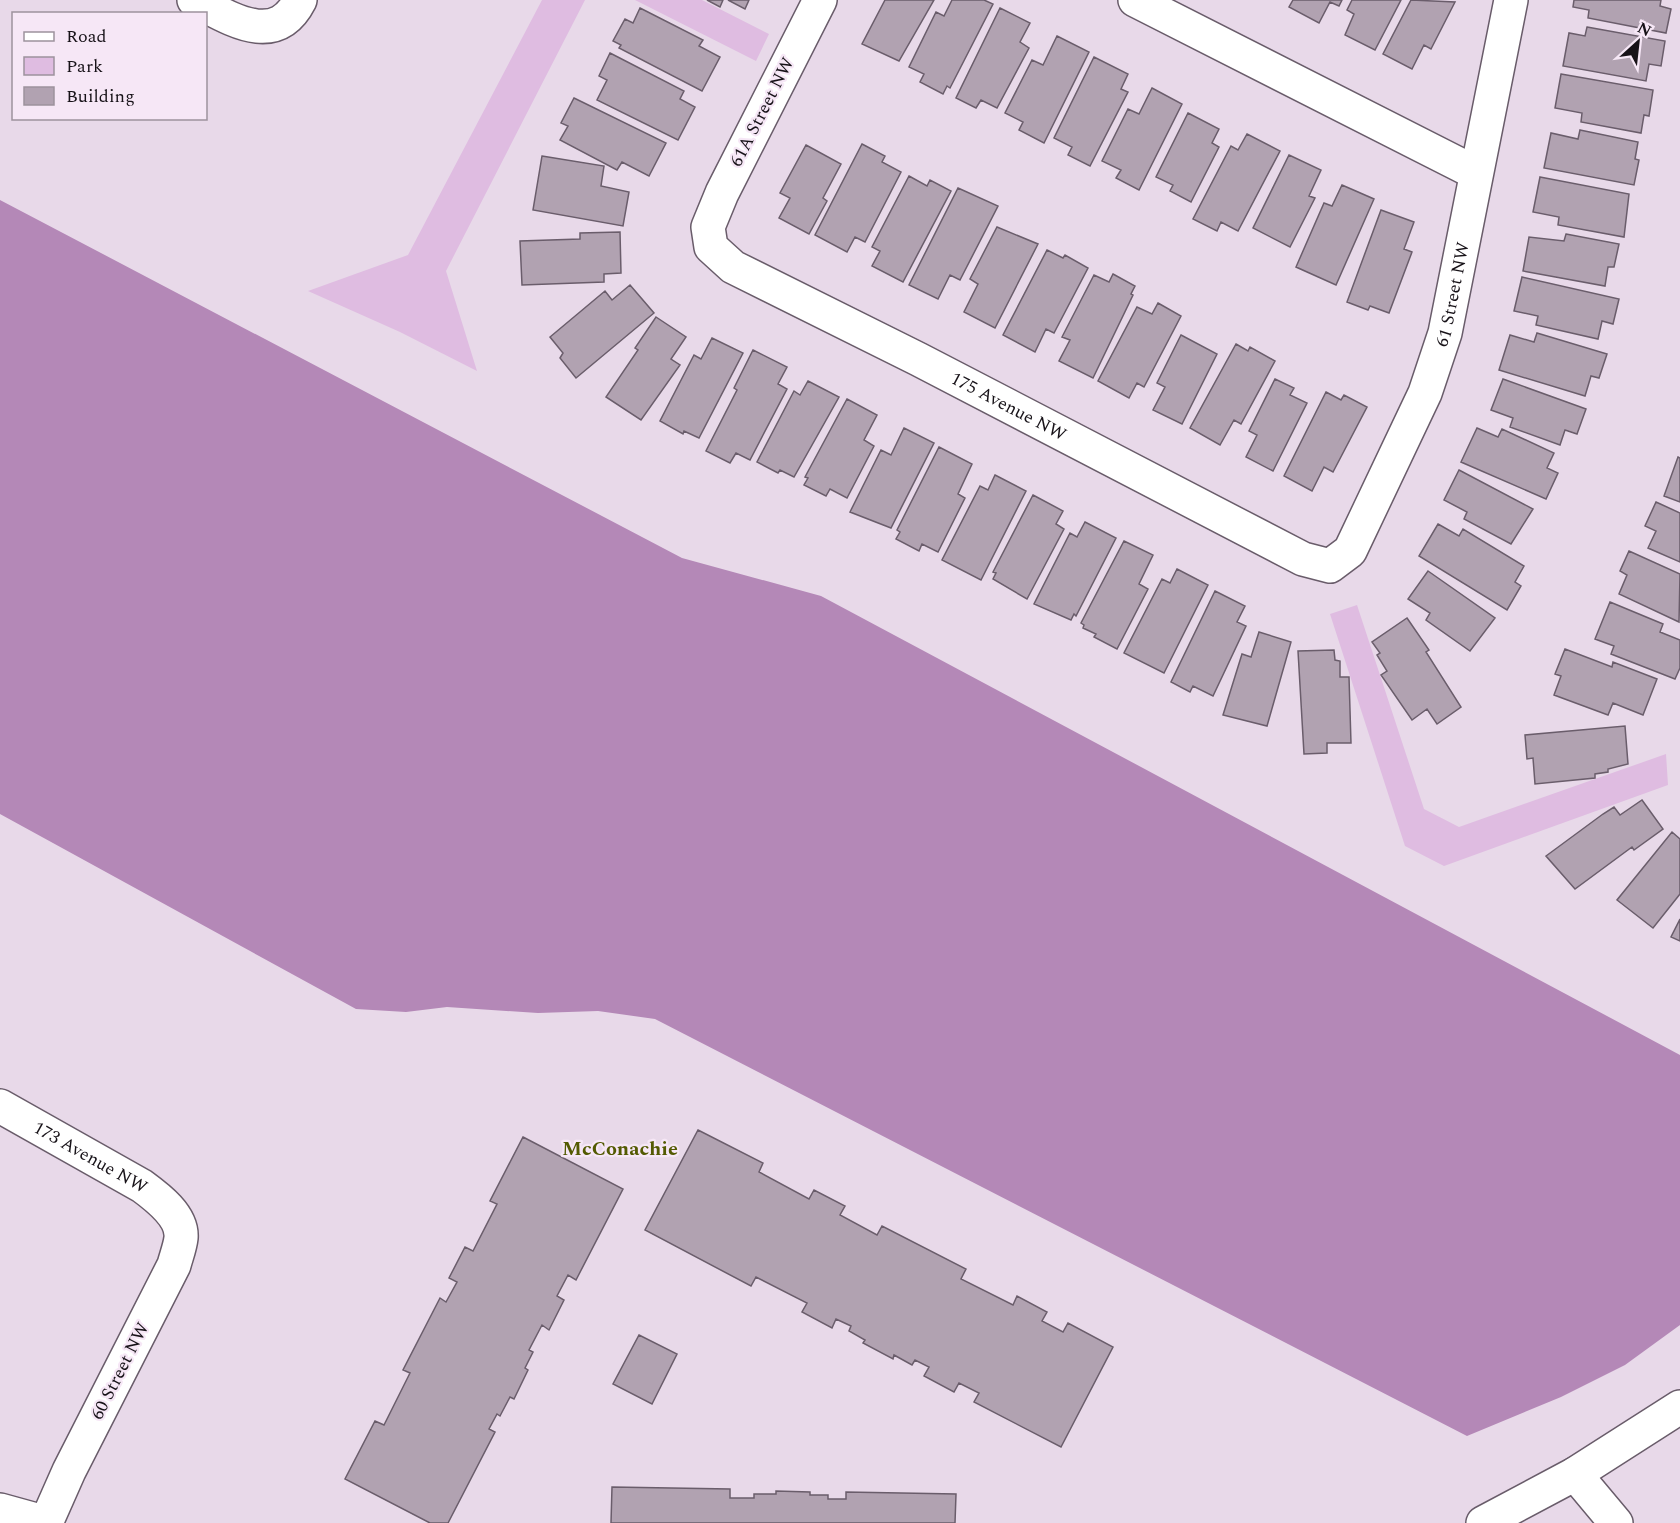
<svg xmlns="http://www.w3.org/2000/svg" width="1680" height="1523" font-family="Spectral,serif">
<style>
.green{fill:#dfbce1}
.forest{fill:#b488b7}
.building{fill:#b1a2b1;stroke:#6a5d6b;stroke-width:1.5}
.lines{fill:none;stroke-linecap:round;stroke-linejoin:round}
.minor-casing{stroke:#695c6a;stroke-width:36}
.tertiary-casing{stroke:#695c6a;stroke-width:36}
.minor{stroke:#fff;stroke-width:33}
.tertiary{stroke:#fff;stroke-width:33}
.labels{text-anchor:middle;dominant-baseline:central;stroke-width:4.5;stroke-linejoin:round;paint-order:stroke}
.street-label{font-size:18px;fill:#171218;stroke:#f6e7f6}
.neighbourhood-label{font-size:20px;font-weight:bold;fill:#535a02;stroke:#f6e7f6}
</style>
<rect width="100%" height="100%" fill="#e8d9e9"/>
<path class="green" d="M542 0H585L446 271 477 371 400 332 308 291 408 255Z
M635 0H702L769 34 756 61Z
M1357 605 1424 809 1459 827 1666 754 1668 785 1444 866 1405 846 1330 614Z"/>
<path class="forest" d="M0 200 682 558 821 596 1680 1055V1325L1625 1365 1561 1397 1467 1436 655 1019 598 1011 538 1013 447 1007 406 1012 356 1009 0 814Z"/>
<path class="building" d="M707 0H723L720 7Z
M728 0H749L745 9Z
M885 0H934L899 61 862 44Z
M952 0H984L993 4 950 88 947 86 943 94 920 82 924 74 909 67 936 12 944 16Z
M1293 0H1342L1339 6 1330 2 1319 23 1289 7Z
M1352 0H1401L1375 50 1345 35 1354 14 1347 10Z
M1411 0 1455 2 1431 49 1424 45 1412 69 1383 54Z
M1574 0H1661L1660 6 1671 9 1666 33 1588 18 1589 10 1573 7Z
M640 8 703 40 699 46 720 57 702 91 619 48 621 45 613 41 625 19 633 23Z
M1000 8 1030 23 1020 42 1029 48 997 108 981 100 976 108 956 98Z
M1587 27 1665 41 1661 66 1649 64 1646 81 1563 66 1569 33 1585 36Z
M1057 36 1089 52 1044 143 1019 130 1023 122 1005 113 1032 60 1043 65Z
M610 53 684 91 680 99 695 107 678 140 597 100 607 80 599 76Z
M1094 57 1128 74 1121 89 1128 92 1090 166 1068 155 1072 147 1054 138Z
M1561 74 1653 90 1649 116 1644 115 1641 133 1581 122 1582 113 1555 108Z
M1152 88 1182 104 1139 190 1116 178 1121 170 1102 161 1128 109 1139 114Z
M574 98 666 143 649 176 622 162 617 170 560 140 568 126 561 123Z
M1188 113 1219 129 1212 143 1219 147 1191 202 1170 191 1173 185 1156 177Z
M1580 130 1638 142 1635 159 1639 160 1634 185 1544 168 1551 133 1578 139Z
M1247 134 1280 151 1238 231 1221 222 1217 231 1193 219 1231 146 1238 150Z
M862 144 885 156 882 162 901 172 865 242 855 237 847 252 815 235Z
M806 145 841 164 823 198 827 201 809 234 779 218 790 198 780 193Z
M1289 155 1321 170 1309 196 1315 198 1290 247 1253 228Z
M542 156 604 166 601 186 629 192 623 226 533 210Z
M909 176 927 186 930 180 951 191 903 282 872 266 880 251 872 247Z
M1540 177 1629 194 1624 237 1558 225 1559 217 1533 212Z
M1342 185 1374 199 1336 285 1296 267 1324 203 1332 206Z
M958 188 998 206 960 280 950 275 938 299 909 285Z
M1381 210 1414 222 1404 249 1412 252 1389 313 1370 306 1368 310 1347 302Z
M997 227 1038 244 995 328 964 312 978 284 970 279Z
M620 232 621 273 604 274V282L522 285 520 241 580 239V233Z
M1566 234 1619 244 1614 267H1608L1605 286 1523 271 1529 237 1564 241Z
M1047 250 1063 258 1065 255 1088 268 1054 333 1046 329 1035 352 1003 335Z
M1113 274 1135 286 1131 294 1133 295 1093 378 1059 361 1070 340 1062 337 1094 275 1109 282Z
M1522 277 1619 299 1613 324 1602 321 1598 339 1536 325 1538 316 1514 311Z
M630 285 654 313 576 378 560 358 563 353 550 337 605 291 612 300Z
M1158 303 1181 316 1144 387 1137 383 1129 398 1098 381 1137 307 1152 314Z
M656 317 686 337 671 359 680 365 641 420 606 397 638 350 635 348Z
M1537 333 1607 354 1599 378 1591 376 1585 396 1499 370 1510 335 1534 342Z
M1181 335 1217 354 1182 424 1153 410 1165 387 1157 383Z
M712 338 743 353 699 438 684 431 683 434 660 421 694 355 701 359Z
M1236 344 1248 351 1250 347 1275 361 1241 424 1234 420 1220 445 1190 428Z
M753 350 787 367 778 384 787 389 750 460 736 453 730 463 706 451 737 390 734 388Z
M1275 379 1294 388 1290 395 1307 403 1273 471 1246 457 1257 435 1249 431Z
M1503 379 1586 409 1577 434 1565 430 1560 445 1510 427 1513 418 1491 410Z
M808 381 839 397 794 477 780 470 778 473 757 462 794 391 800 395Z
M1326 392 1341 400 1344 395 1367 407 1333 472 1324 467 1312 491 1284 476Z
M847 399 877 415 864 440 874 446 847 498 830 489 826 496 804 485 808 478 805 477Z
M904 428 934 443 891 528 850 512 881 450 891 455Z
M1477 428 1498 437 1502 429 1554 453 1547 468 1558 473 1546 499 1461 462Z
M939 447 972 464 958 494 965 498 938 552 922 544 919 551 896 539 900 532 897 530Z
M1678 457 1680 458V502L1664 496Z
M1459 470 1533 509 1511 544 1464 519 1467 512 1444 500Z
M995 475 1026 491 981 580 942 560 980 486 988 490Z
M1033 495 1063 511 1056 524 1064 529 1027 599 993 579 996 573 993 572Z
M1656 502 1680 513V562L1648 548 1656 531 1645 526Z
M1085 522 1116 538 1076 616 1074 614 1071 620 1034 604 1070 533 1077 537Z
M1438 524 1459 536 1463 529 1524 566 1515 582 1521 586 1507 610 1419 556Z
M1124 541 1153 555 1139 584 1148 589 1117 649 1094 637 1096 634 1083 628 1084 625 1081 623Z
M1629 551 1680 574 1679 622 1619 594 1627 575 1620 571Z
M1177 569 1208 585 1164 673 1124 653 1162 579 1170 583Z
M1428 571 1495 618 1470 651 1426 620 1430 613 1408 599Z
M1215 591 1245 606 1237 622 1246 626 1213 696 1193 686 1190 692 1171 682Z
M1610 602 1663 624 1660 632 1680 640V668L1675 679 1611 654 1614 646 1595 639Z
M1407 618 1429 650 1426 652 1461 707 1437 724 1427 709 1412 720 1381 675 1387 671 1377 655 1380 653 1372 642Z
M1259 632 1291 642 1267 726 1223 715 1242 654 1251 657Z
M1565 649 1612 667 1613 662 1657 679 1643 715 1613 703 1608 715 1554 695 1561 676 1555 674Z
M1334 650 1335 660 1340 661V677H1349L1351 743H1327V753L1304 754 1298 651Z
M1625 726 1628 764 1608 769V772L1595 774V778L1535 784 1533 758 1527 759 1525 735Z
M1642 800 1663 829 1634 850 1632 847 1575 889 1546 856 1603 814 1614 807 1620 815Z
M1672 832 1680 839V894L1653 928 1617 900Z
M1680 919V941L1671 937Z
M698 1130 763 1163 759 1172 809 1199 814 1190 845 1206 840 1215 877 1235 882 1226 966 1269 961 1279 1013 1305 1017 1296 1047 1312 1042 1321 1063 1332 1068 1323 1113 1347 1061 1447 974 1402 979 1393 959 1383 954 1392 924 1376 929 1367 915 1360 912 1365 894 1355 893 1359 863 1343 865 1340 849 1331 851 1326 836 1319 832 1328 802 1312 807 1303 756 1277 751 1286 645 1230Z
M523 1137 623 1189 576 1280 568 1275 557 1296 564 1300 549 1330 542 1325 529 1350 533 1352 525 1368 528 1370 514 1399 510 1397 500 1416 497 1414 489 1429 495 1432 448 1523H430L345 1479 375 1421 384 1425 410 1373 403 1370 440 1298 446 1302 457 1282 449 1278 465 1247 473 1251 497 1204 490 1201Z
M639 1335 677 1354 652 1404 613 1384Z
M612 1487 730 1489V1498H754V1494H776V1491L810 1492V1495H828V1499H846V1492L956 1494 955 1523H611Z"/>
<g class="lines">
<defs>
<g id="minor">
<path d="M194 0C230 18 275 49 300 0"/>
<path id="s1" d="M820 0 722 193 708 227 711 247 733 267 918 359 1303 559 1330 566 1350 551 1425 393 1445 333 1511 0"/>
<path d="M1135 0 1476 173"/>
<path id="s2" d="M0 1106 142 1186C157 1197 183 1216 181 1238 180 1247 176 1257 174 1265L69 1471 46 1523"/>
<path d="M1575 1474 1616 1523"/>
</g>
<path id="tertiary" d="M0 1510 47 1523
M1483 1523 1575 1474 1680 1407"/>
</defs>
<use href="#minor" class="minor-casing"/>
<use href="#tertiary" class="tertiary-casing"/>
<use href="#minor" class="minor"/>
<use href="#tertiary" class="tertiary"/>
</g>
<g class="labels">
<g class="street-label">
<text transform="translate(762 112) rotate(-63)">61A Street NW</text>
<text stroke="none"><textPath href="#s1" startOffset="1274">61 Street NW</textPath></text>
<text stroke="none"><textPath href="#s1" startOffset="612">175 Avenue NW</textPath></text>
<text stroke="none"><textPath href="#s2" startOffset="104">173 Avenue NW</textPath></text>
<text transform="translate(120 1371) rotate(-63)">60 Street NW</text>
</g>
<g class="neighbourhood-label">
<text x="620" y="1149">McConachie</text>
</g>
</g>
<rect x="12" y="12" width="195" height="108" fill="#f6e7f6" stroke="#9d929d" stroke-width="1.5"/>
<rect x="24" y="32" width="30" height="9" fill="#ffffff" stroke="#9d929d" stroke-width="1.5"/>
<text x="66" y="42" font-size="18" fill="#171218">Road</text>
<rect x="24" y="57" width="30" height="18" fill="#dfbce1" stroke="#9d929d" stroke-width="1.5"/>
<text x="66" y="72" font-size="18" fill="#171218">Park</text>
<rect x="24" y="87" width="30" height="18" fill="#b1a2b1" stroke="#9d929d" stroke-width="1.5"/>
<text x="66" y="102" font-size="18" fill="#171218">Building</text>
<g transform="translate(1638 42) rotate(27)" stroke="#f6e7f6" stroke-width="4.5" paint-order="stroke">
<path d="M0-4.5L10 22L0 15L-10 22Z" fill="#171218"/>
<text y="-9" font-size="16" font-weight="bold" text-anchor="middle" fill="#171218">N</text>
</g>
</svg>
